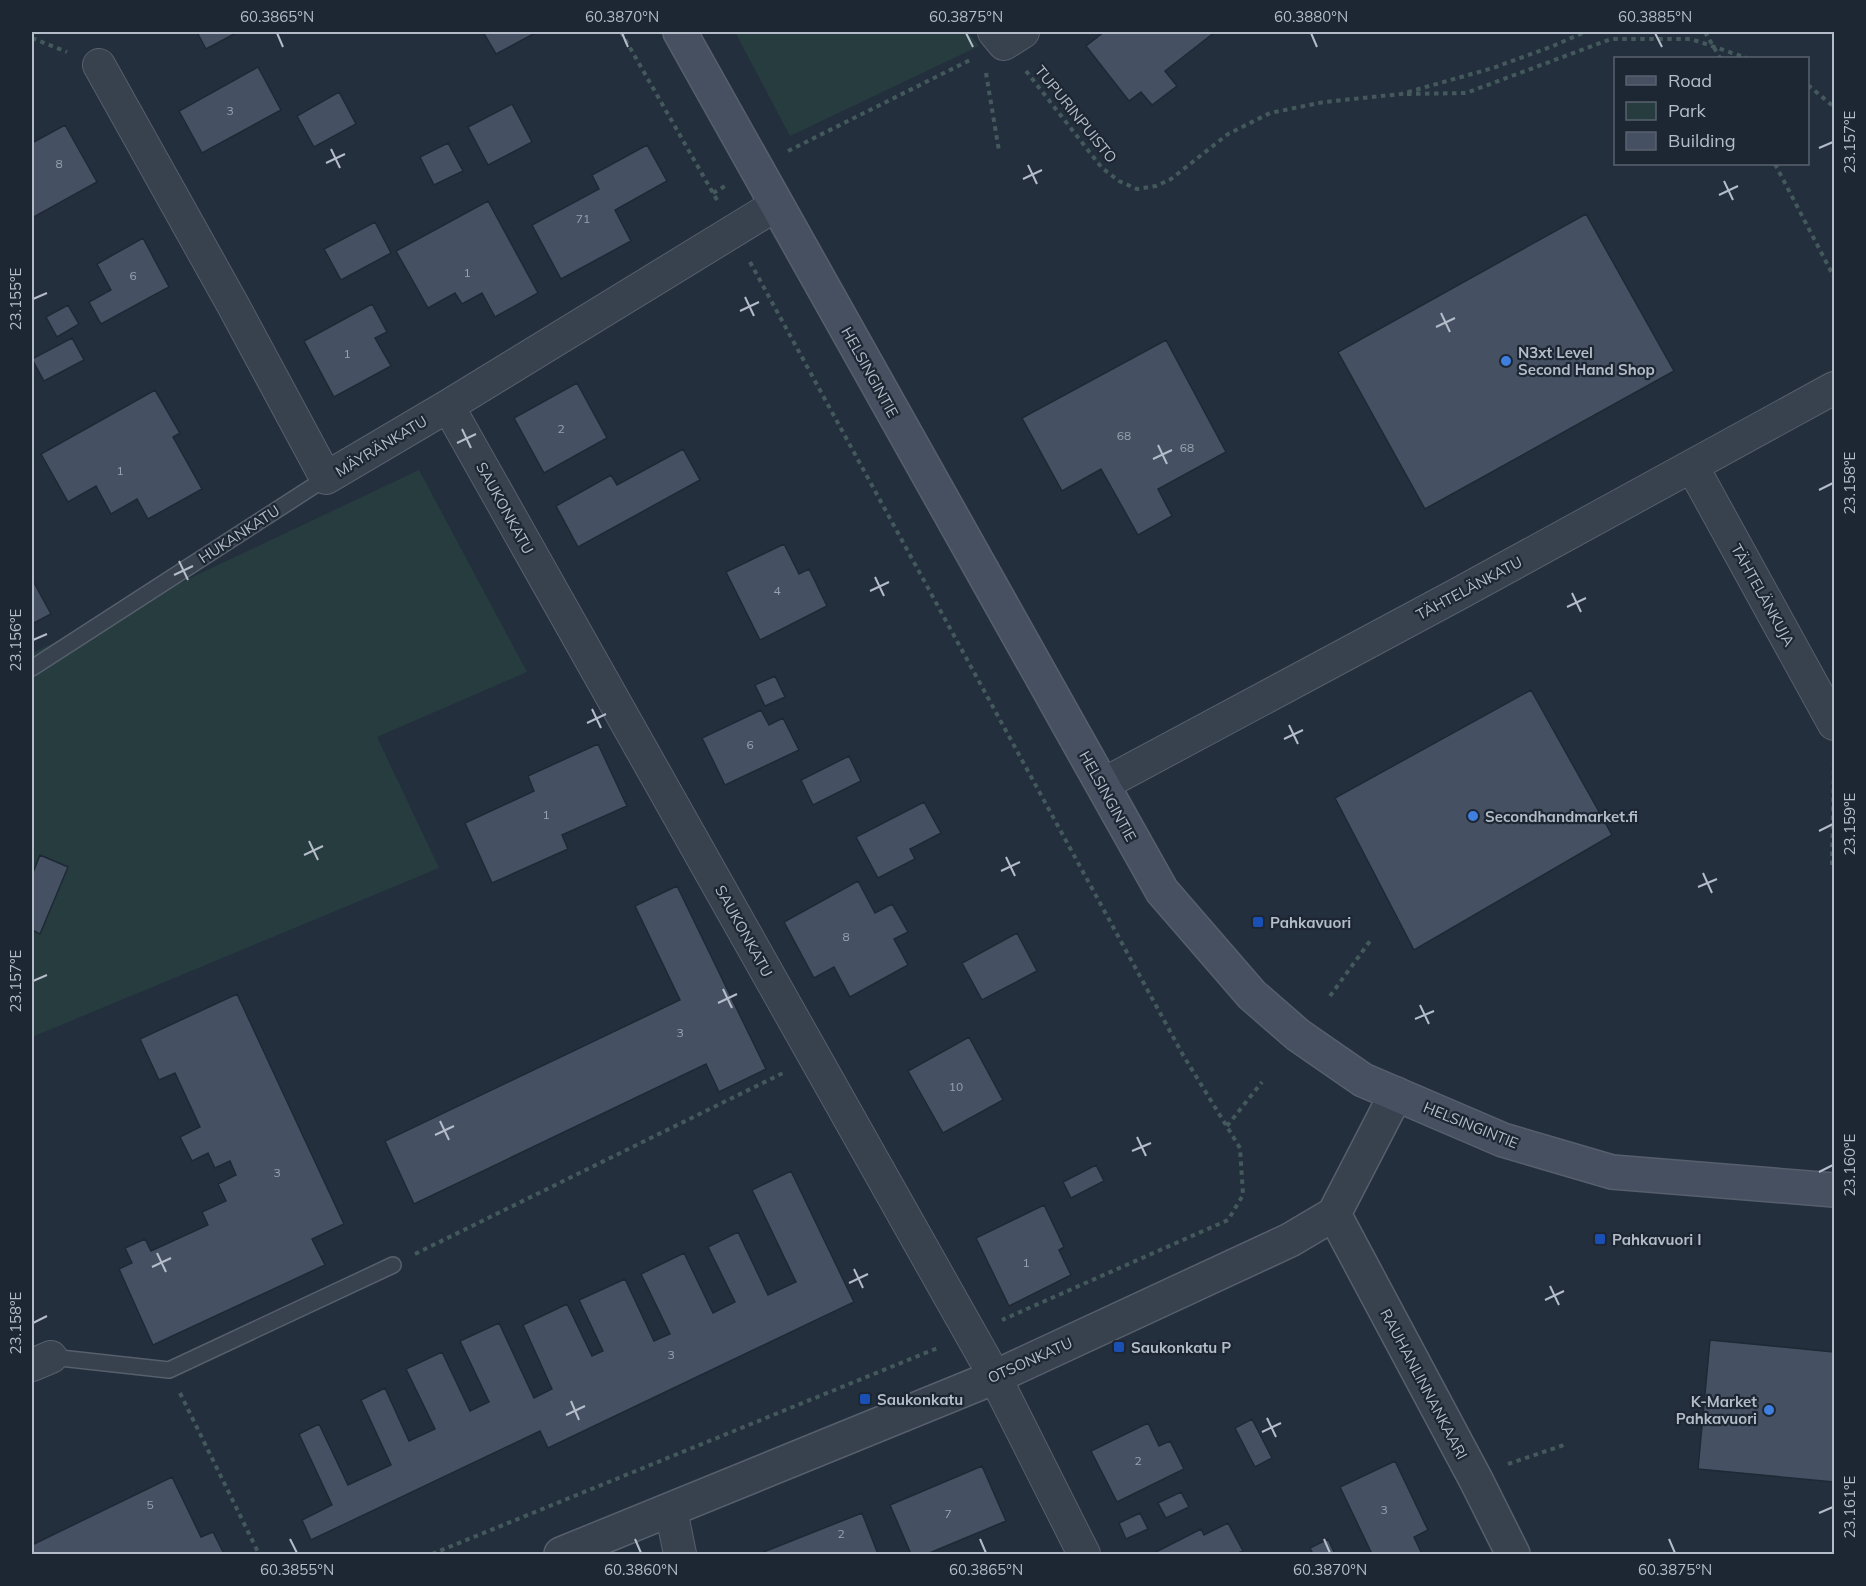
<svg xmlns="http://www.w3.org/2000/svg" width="1866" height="1586" font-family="Mulish,sans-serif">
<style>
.green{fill:#263c3f}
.building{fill:#455162;stroke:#1f2835;stroke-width:1.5}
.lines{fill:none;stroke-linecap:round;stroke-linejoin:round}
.service-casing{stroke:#565f6c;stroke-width:18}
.minor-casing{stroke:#565f6c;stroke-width:34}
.tertiary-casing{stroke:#565f6c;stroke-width:36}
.secondary-casing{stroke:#565f6c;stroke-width:36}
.path{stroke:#44595c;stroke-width:4;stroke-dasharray:4.5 4.5;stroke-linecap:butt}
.service{stroke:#38414e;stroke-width:15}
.minor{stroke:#38414e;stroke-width:32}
.tertiary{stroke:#38414e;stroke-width:33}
.secondary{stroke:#465061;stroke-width:33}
.ticks{fill:none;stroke:#b4bcc9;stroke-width:2}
.shop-dot{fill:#3f7fe0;stroke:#1d2633;stroke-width:2}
.transit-dot{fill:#1a4fb4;stroke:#1d2633;stroke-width:2}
.labels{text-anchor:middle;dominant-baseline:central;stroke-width:4.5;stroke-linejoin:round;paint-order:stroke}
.number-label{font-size:12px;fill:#98a1af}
.street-label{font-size:15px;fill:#b4bcc9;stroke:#1d2633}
.poi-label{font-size:15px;font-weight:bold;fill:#b4bcc9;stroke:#1d2633;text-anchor:start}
.neatline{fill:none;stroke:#b4bcc9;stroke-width:2}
.ticks-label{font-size:15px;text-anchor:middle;fill:#b4bcc9}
</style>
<rect width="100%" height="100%" fill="#242f3e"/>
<path class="green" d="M735 32H968L979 46 790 136Z
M419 470 527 672 377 737 439 868 32 1037V653Z"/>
<path class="building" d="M197 32H238L206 49Z
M483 32H537L496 54Z
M1104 32H1215L1165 71 1177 86 1152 105 1141 92 1129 101 1086 46Z
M258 67 281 110 202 153 179 111Z
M339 92 356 124 314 147 297 116Z
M512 104 532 142 488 165 468 127Z
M65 125 97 182 32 218V143Z
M448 143 463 171 434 185 420 157Z
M647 145 667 181 615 210 631 241 561 279 532 225 599 189 592 175Z
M488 201 538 293 495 317 482 293 462 304 455 293 428 308 396 251Z
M1586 214 1674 371 1425 509 1338 352Z
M375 222 391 253 341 280 324 249Z
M143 238 169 287 101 324 89 302 111 290 97 264Z
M372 304 387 332 375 338 391 366 334 397 304 341Z
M68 305 79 324 57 337 46 317Z
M72 338 84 360 44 381 32 359Z
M1166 340 1226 452 1158 489 1172 516 1138 535 1101 469 1062 491 1022 418Z
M577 383 607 438 544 473 514 418Z
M155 390 180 433 173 437 202 489 148 519 137 499 111 514 96 486 68 502 41 454Z
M683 449 700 480 578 547 556 506 611 475 617 485Z
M784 544 799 574 809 569 827 606 760 640 726 572Z
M32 579 51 614 32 624Z
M775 676 785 697 765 706 755 685Z
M1531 690 1612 835 1414 950 1335 798Z
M761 710 769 725 783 718 799 750 725 785 702 738Z
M598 744 627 806 562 835 568 849 492 883 465 823 534 791 528 776Z
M849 756 861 781 813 805 801 780Z
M924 802 941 833 910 849 915 859 878 878 856 837Z
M40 855 68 867 40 934 32 930V875Z
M858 881 875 913 892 904 908 932 894 939 908 965 850 997 834 967 814 978 784 922Z
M677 886 766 1069 719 1092 706 1064 414 1204 385 1141 680 1000 635 906Z
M1017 933 1037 971 982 1000 962 963Z
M237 994 344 1224 312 1239 325 1265 153 1345 119 1269 132 1263 125 1248 145 1239 151 1251 208 1225 202 1212 226 1201 218 1184 236 1175 230 1161 215 1168 208 1153 192 1161 180 1137 200 1127 175 1073 159 1080 140 1039Z
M969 1037 1003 1100 943 1133 908 1071Z
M1096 1165 1104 1181 1071 1198 1063 1182Z
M791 1171 854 1302 548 1448 540 1431 311 1540 302 1520 332 1505 299 1434 319 1424 348 1485 391 1465 361 1400 385 1388 409 1441 435 1429 406 1369 442 1352 470 1411 489 1402 460 1341 499 1323 534 1398 552 1389 523 1325 567 1304 592 1356 603 1351 579 1300 625 1279 654 1341 670 1334 641 1274 684 1253 713 1313 735 1302 708 1247 738 1232 768 1295 796 1282 752 1190Z
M1044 1205 1064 1247 1059 1250 1071 1275 1009 1306 976 1238Z
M1710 1340 1834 1352V1482L1698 1469Z
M1252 1419 1272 1458 1255 1467 1235 1428Z
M1148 1423 1159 1446 1170 1441 1184 1469 1117 1502 1091 1451Z
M1395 1461 1428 1530 1414 1537 1422 1554H1372L1340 1487Z
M982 1466 1006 1521 927 1554H911L890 1505Z
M172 1477 201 1537 213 1532 224 1554H32V1545Z
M1181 1492 1189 1507 1166 1518 1158 1503Z
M862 1513 878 1554H762L761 1553Z
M1140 1513 1148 1529 1126 1539 1119 1523Z
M1228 1523 1243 1551 1236 1554H1152L1201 1529 1204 1535Z
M1328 1539 1335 1554H1313L1310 1548Z"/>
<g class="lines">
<defs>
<path id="service" d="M32 668 326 478
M51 1357 169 1370 393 1265"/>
<path id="minor" d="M994 32 1004 44 1023 32
M99 65 233 305 326 478 448 406 776 205
M448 406 995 1377 1084 1554
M1692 466 1834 724
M1102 785 1458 594 1834 388
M32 1365 51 1357
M671 1510 680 1554"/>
<path id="tertiary" d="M1334 1214 1476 1480 1513 1554
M561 1554 995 1377 1290 1240 1334 1214 1396 1094"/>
<path id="secondary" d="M680 32 1162 891 1252 995 1298 1035 1363 1080 1503 1140 1612 1172 1834 1190"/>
</defs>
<use href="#service" class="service-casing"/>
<use href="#minor" class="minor-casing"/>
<use href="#tertiary" class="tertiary-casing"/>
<use href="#secondary" class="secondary-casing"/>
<path class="path" d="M621 32 717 200
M1705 32 1720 58
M32 38 67 52
M1026 71 1102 168 1119 181 1137 189 1156 186 1171 179 1228 134 1270 113 1324 102 1401 94 1493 68 1553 46 1585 32
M986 73 999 151
M1808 85 1834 107
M1407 94 1466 93 1611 39H1691L1747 58
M788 151 972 59
M1775 164 1834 277
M713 193 727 185
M750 262 1183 1055 1240 1148 1243 1195 1228 1220 1002 1320
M1832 865 1834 759
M1330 996 1370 941
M1227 1126 1262 1082
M415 1254 785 1072
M180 1393 259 1554
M1508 1464 1567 1444
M432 1554 940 1347"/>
<use href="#service" class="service"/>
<use href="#minor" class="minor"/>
<use href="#tertiary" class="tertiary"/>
<use href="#secondary" class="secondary"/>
</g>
<path class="ticks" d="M277 33 283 47M622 33 628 47M966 33 973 47M1311 33 1317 47M1655 33 1662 47M1819 148 1833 142M331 149 340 168M326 163 345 154M1028 165 1037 184M1023 179 1042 170M1724 181 1733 200M1719 195 1738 186M745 297 754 316M33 299 47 293M740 311 759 302M1441 313 1450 332M1436 327 1455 318M462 429 471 448M457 443 476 434M1158 445 1167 464M1153 459 1172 450M1819 490 1833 483M179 561 188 580M174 575 193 566M875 577 884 596M870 591 889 582M1572 593 1581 612M1567 607 1586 598M33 640 47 634M592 709 601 728M587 723 606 714M1289 725 1298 744M1284 739 1303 730M1819 831 1833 824M309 841 318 860M304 855 323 846M1006 857 1015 876M1001 871 1020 862M1703 873 1712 893M1698 887 1717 879M33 981 47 975M723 989 732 1008M718 1003 737 994M1420 1005 1429 1024M1415 1019 1434 1011M440 1121 449 1140M435 1135 454 1126M1137 1137 1146 1156M1132 1151 1151 1143M1819 1172 1833 1165M157 1253 166 1272M152 1267 171 1258M854 1269 863 1288M849 1283 868 1274M1550 1286 1559 1305M1545 1300 1564 1291M33 1323 47 1316M571 1401 579 1420M566 1415 585 1406M1267 1418 1276 1437M1262 1432 1281 1423M1819 1513 1833 1507M290 1539 297 1553M635 1539 641 1553M980 1539 986 1553M1324 1539 1330 1553M1669 1539 1675 1553"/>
<g class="shop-dot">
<circle cx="1506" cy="361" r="6"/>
<circle cx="1473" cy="816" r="6"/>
<circle cx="1769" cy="1410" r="6"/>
</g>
<g class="transit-dot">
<rect x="1252" y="916" width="12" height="12" rx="3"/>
<rect x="1594" y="1233" width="12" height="12" rx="3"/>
<rect x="1113" y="1341" width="12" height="12" rx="3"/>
<rect x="859" y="1393" width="12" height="12" rx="3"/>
</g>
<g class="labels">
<g class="number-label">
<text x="230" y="110">3</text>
<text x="59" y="163">8</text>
<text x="583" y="218">71</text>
<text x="467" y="272">1</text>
<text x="133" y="275">6</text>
<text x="347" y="353">1</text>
<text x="561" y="428">2</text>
<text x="1124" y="435">68</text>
<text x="1187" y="447">68</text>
<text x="120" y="470">1</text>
<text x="777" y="590">4</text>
<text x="750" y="744">6</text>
<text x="546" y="814">1</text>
<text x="846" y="936">8</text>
<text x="680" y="1032">3</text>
<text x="956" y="1086">10</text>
<text x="277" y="1172">3</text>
<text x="1026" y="1262">1</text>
<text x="671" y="1354">3</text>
<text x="1138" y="1460">2</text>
<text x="150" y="1504">5</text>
<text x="1384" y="1509">3</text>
<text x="948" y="1513">7</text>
<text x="841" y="1533">2</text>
</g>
<g class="street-label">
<text transform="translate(1076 114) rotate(51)">TUPURINPUISTO</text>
<text transform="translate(870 372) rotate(61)">HELSINGINTIE</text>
<text transform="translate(381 446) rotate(-31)">MÄYRÄNKATU</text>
<text transform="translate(505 508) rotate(61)">SAUKONKATU</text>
<text transform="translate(239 534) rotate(-33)">HUKANKATU</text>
<text transform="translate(1469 588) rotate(-28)">TÄHTELÄNKATU</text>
<text transform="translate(1763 595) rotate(61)">TÄHTELÄNKUJA</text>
<text transform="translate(1108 796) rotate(61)">HELSINGINTIE</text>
<text transform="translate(744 931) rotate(61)">SAUKONKATU</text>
<text transform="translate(1471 1125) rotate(22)">HELSINGINTIE</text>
<text transform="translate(1030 1360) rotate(-24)">OTSONKATU</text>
<text transform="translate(1424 1384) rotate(62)">RAUHANLINNANKAARI</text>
</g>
<g class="poi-label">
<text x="1518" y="352">N3xt Level<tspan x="1518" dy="17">Second Hand Shop</tspan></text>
<text x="1485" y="816">Secondhandmarket.fi</text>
<text x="1270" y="922">Pahkavuori</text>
<text x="1612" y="1239">Pahkavuori I</text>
<text x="1131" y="1347">Saukonkatu P</text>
<text x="877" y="1399">Saukonkatu</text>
<text x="1757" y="1401" text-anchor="end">K-Market<tspan x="1757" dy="17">Pahkavuori</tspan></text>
</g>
</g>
<rect width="1866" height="1586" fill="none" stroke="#1d2633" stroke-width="66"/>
<rect x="1614" y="57" width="195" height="108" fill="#1d2633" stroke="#59626f" stroke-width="1.5"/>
<rect x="1626" y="76" width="30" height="9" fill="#465061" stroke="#59626f" stroke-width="1.5"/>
<text x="1668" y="87" font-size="18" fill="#b4bcc9">Road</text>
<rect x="1626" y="102" width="30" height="18" fill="#263c3f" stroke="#59626f" stroke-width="1.5"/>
<text x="1668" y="117" font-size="18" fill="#b4bcc9">Park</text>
<rect x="1626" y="132" width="30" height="18" fill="#455162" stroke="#59626f" stroke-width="1.5"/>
<text x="1668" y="147" font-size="18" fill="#b4bcc9">Building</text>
<rect x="33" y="33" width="1800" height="1520" class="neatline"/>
<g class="ticks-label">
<text x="277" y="22">60.3865°N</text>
<text x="622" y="22">60.3870°N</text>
<text x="966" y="22">60.3875°N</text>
<text x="1311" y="22">60.3880°N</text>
<text x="1655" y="22">60.3885°N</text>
<text transform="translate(1850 142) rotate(-90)" y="5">23.157°E</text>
<text transform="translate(16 299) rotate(-90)" y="5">23.155°E</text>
<text transform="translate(1850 483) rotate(-90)" y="5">23.158°E</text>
<text transform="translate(16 640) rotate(-90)" y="5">23.156°E</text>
<text transform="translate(1850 824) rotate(-90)" y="5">23.159°E</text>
<text transform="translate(16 981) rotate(-90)" y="5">23.157°E</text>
<text transform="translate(1850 1165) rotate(-90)" y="5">23.160°E</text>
<text transform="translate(16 1323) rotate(-90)" y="5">23.158°E</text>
<text transform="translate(1850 1507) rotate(-90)" y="5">23.161°E</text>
<text x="297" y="1575">60.3855°N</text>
<text x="641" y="1575">60.3860°N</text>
<text x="986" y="1575">60.3865°N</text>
<text x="1330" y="1575">60.3870°N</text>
<text x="1675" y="1575">60.3875°N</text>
</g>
</svg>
